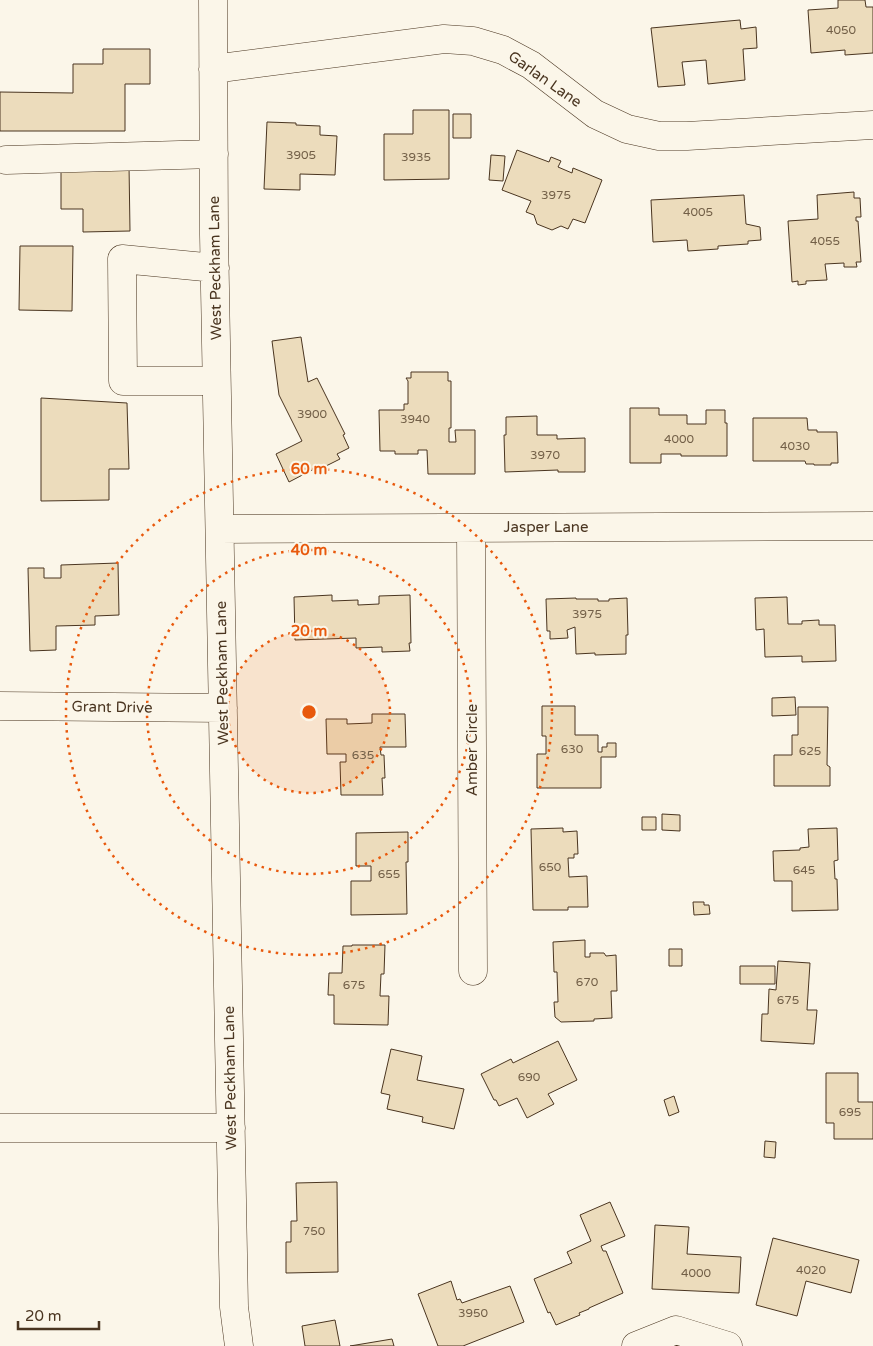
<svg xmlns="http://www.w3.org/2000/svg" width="873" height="1346" font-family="'Varela Round',sans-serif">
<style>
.building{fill:#ecdcbc;stroke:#4a3520}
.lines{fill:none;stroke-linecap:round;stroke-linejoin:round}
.minor-casing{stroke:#4a3520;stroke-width:29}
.minor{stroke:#fbf6e9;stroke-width:28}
.ring{fill:none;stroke:#e8590c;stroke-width:2.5;stroke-dasharray:2.5 5}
.labels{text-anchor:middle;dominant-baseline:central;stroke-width:4;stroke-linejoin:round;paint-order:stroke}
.number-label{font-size:12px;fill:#725f47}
.street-label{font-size:15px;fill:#4a3520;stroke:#fbf6e9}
.centre{fill:#e8590c;stroke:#fbf6e9;stroke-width:2.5}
.ring-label{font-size:15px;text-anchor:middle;font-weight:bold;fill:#e8590c;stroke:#fbf6e9;stroke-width:4;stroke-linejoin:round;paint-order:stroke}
</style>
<rect width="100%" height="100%" fill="#fbf6e9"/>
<path class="building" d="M838 0H865L866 7H873V53L845 55V50L811 53 808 10 838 8Z
M740 20 741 29 756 27 757 48 743 49 745 80 708 84 706 60 682 62 685 85 658 87 651 28Z
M103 49H150V84H125V131H0V92L73 93V64H103Z
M413 110H449V179L384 180V134H413Z
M453 114H471V138H453Z
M267 122 296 123V125L320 126V135L337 136 335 175 300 174V190L264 189Z
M517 150 549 162 551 157 561 161 558 167 572 173 573 168 602 180 585 223 573 219 568 229 561 226 552 230 537 224 534 215 526 212 531 201 502 190Z
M491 155 505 156 503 181 489 180Z
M129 165 130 231 83 232V209H61V166Z
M854 192V198H860L861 217H856V221H858L861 262H856L857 267H844V263L825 264 827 280 806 281V284L798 285V281L792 282 788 221 818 219 817 195Z
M744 195 746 224 760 227 761 240 748 241V244L718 246V249L688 251 687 240 653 242 651 200Z
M20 246H73L72 311 19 310Z
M301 337 308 382 317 378 345 434 343 435 349 448 337 454 340 459 316 471 314 469 289 482 276 454 302 441 279 395 272 341Z
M411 372H448V381H451V428H449V442H456L455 430H475V474H428L427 450H418V454H395V451H380L379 410H404V404H408V381L406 378H411Z
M41 398 127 403 129 469H109V500L41 501Z
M630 408H659V415H687V424H706V410H725V423H727V456H681V454H661V463H630Z
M537 416V435H557V439L585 438V472H558V470L505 472 504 435H506V417Z
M753 418H807L808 430H817V432H837L838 463H831V465H814V464H806L805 461H753Z
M118 563 119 615 95 616V625L56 626V650L30 651 28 568H44V578H61V565Z
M332 595V601L358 600V605L379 604V596L410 595 411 643H409L410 651 382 652V647L356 648V638L295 640 294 597Z
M787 597 788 624H802V621L819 620V625H835L836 661 802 662V656L765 657 764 629 756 630 755 598Z
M576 598V599H598V601H609V599L627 598 628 635H626V654L595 655V653L576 654 575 627 567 630 568 638 550 639V631H547L546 599Z
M795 697 796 715 772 716V698Z
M542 706H575V735H598V752H602V747H607V743H616V757H601V788H537V754H546V736H542Z
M798 707H828L827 765 830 767V786H774V755H792V735H798Z
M372 714H405L406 747H380L381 755H384L385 778H382L383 795H341L340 762H346V754H327L326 719H347V724L372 723Z
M662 814 680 815V831L662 830Z
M642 817H656V830H642Z
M563 828V832L577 831 578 854H574V858H568L569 877 587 876 588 907H568V910H533L531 829Z
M837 828 838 860 834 861 835 879H837L838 910 792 911V881H774L773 851 800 850V848L809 847 808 829Z
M408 832V862H406L407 914 351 915V881H371V866H356V833Z
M693 902H704V905H709L710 914 694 915Z
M585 940V957H590V953H604L606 956 616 955 617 991H611L612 1018 594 1019V1021L561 1022 555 1017 554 1002H558L557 972H554L553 942Z
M352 945H385L384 974H381L380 996H389L388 1025 334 1024V995H328L329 973H342L343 946H352Z
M669 949H682V966H669Z
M778 961 810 963 807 1010H817L814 1044 761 1041 762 1014H768L769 989 776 990Z
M740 966H775V984H740Z
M558 1041 577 1080 548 1094 554 1104 527 1118 517 1098 499 1106 496 1100H494L481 1074 511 1059 513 1063Z
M391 1049 422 1056 417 1080 464 1089 454 1129 422 1122 423 1117 387 1109 390 1095 381 1093Z
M826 1073H858V1102H873V1139H834V1123H826Z
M674 1096 679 1112 669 1116 664 1100Z
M765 1141 776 1142 775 1158 764 1157Z
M337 1182 338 1272 286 1273V1242H291V1221H297L296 1183Z
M610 1202 625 1236 601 1246 603 1251H606L623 1293 589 1308V1309L579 1313 580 1315 556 1325 550 1312 548 1313 534 1279 572 1263 567 1252 591 1241 580 1215Z
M655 1225 689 1227 687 1254 741 1257 739 1293 652 1289Z
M773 1238 859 1260 851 1293 806 1281 797 1316 756 1305Z
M451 1281 457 1300 460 1299 462 1303 510 1286 524 1322 463 1346H438L418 1294Z
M335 1320 340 1346H305L302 1326Z
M392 1339 394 1346H350Z"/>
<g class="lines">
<defs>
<path id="minor" d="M213 0 214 235 234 1307 239 1346
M213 69 444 39 473 41 503 50 531 65 595 114 627 129 659 136H687L873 125
M6 160 214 154
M215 268 122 259 123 381H216
M471 528 473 971
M220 529 873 526
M0 706 223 708
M0 1128H231
M636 1346 676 1330 728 1346"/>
</defs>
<use href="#minor" class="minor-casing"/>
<use href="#minor" class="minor"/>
</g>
<circle cx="309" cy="712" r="81" fill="#e8590c" fill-opacity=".12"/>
<g class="ring">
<circle cx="309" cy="712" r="81"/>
<circle cx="309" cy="712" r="162"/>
<circle cx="309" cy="712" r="243"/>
</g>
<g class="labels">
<g class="number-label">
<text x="841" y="30">4050</text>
<text x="301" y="155">3905</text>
<text x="416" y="157">3935</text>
<text x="556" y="195">3975</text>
<text x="698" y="212">4005</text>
<text x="825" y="241">4055</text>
<text x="312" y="414">3900</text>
<text x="415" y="419">3940</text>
<text x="679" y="439">4000</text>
<text x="795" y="446">4030</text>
<text x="545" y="455">3970</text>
<text x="587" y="614">3975</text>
<text x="572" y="749">630</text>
<text x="810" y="751">625</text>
<text x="363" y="755">635</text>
<text x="550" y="867">650</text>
<text x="804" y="870">645</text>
<text x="389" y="874">655</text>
<text x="587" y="982">670</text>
<text x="354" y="985">675</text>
<text x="788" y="1000">675</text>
<text x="529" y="1077">690</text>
<text x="850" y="1112">695</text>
<text x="314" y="1231">750</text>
<text x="811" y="1270">4020</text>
<text x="696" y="1273">4000</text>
<text x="473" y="1313">3950</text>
</g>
<g class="street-label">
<text transform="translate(545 79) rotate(35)">Garlan Lane</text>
<text transform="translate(215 268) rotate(-91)">West Peckham Lane</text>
<text x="546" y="527">Jasper Lane</text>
<text transform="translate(222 673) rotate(-91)">West Peckham Lane</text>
<text transform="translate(112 707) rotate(1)">Grant Drive</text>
<text transform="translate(472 750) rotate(-90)">Amber Circle</text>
<text transform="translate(230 1078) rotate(-91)">West Peckham Lane</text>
</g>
</g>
<circle cx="309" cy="712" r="8" class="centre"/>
<g class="ring-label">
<text x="309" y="474">60 m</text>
<text x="309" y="555">40 m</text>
<text x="309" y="636">20 m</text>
</g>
<path d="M18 1321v8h81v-8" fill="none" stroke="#4a3520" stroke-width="2.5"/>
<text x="25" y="1321" font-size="15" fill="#4a3520" stroke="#fbf6e9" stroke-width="4" paint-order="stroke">20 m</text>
</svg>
